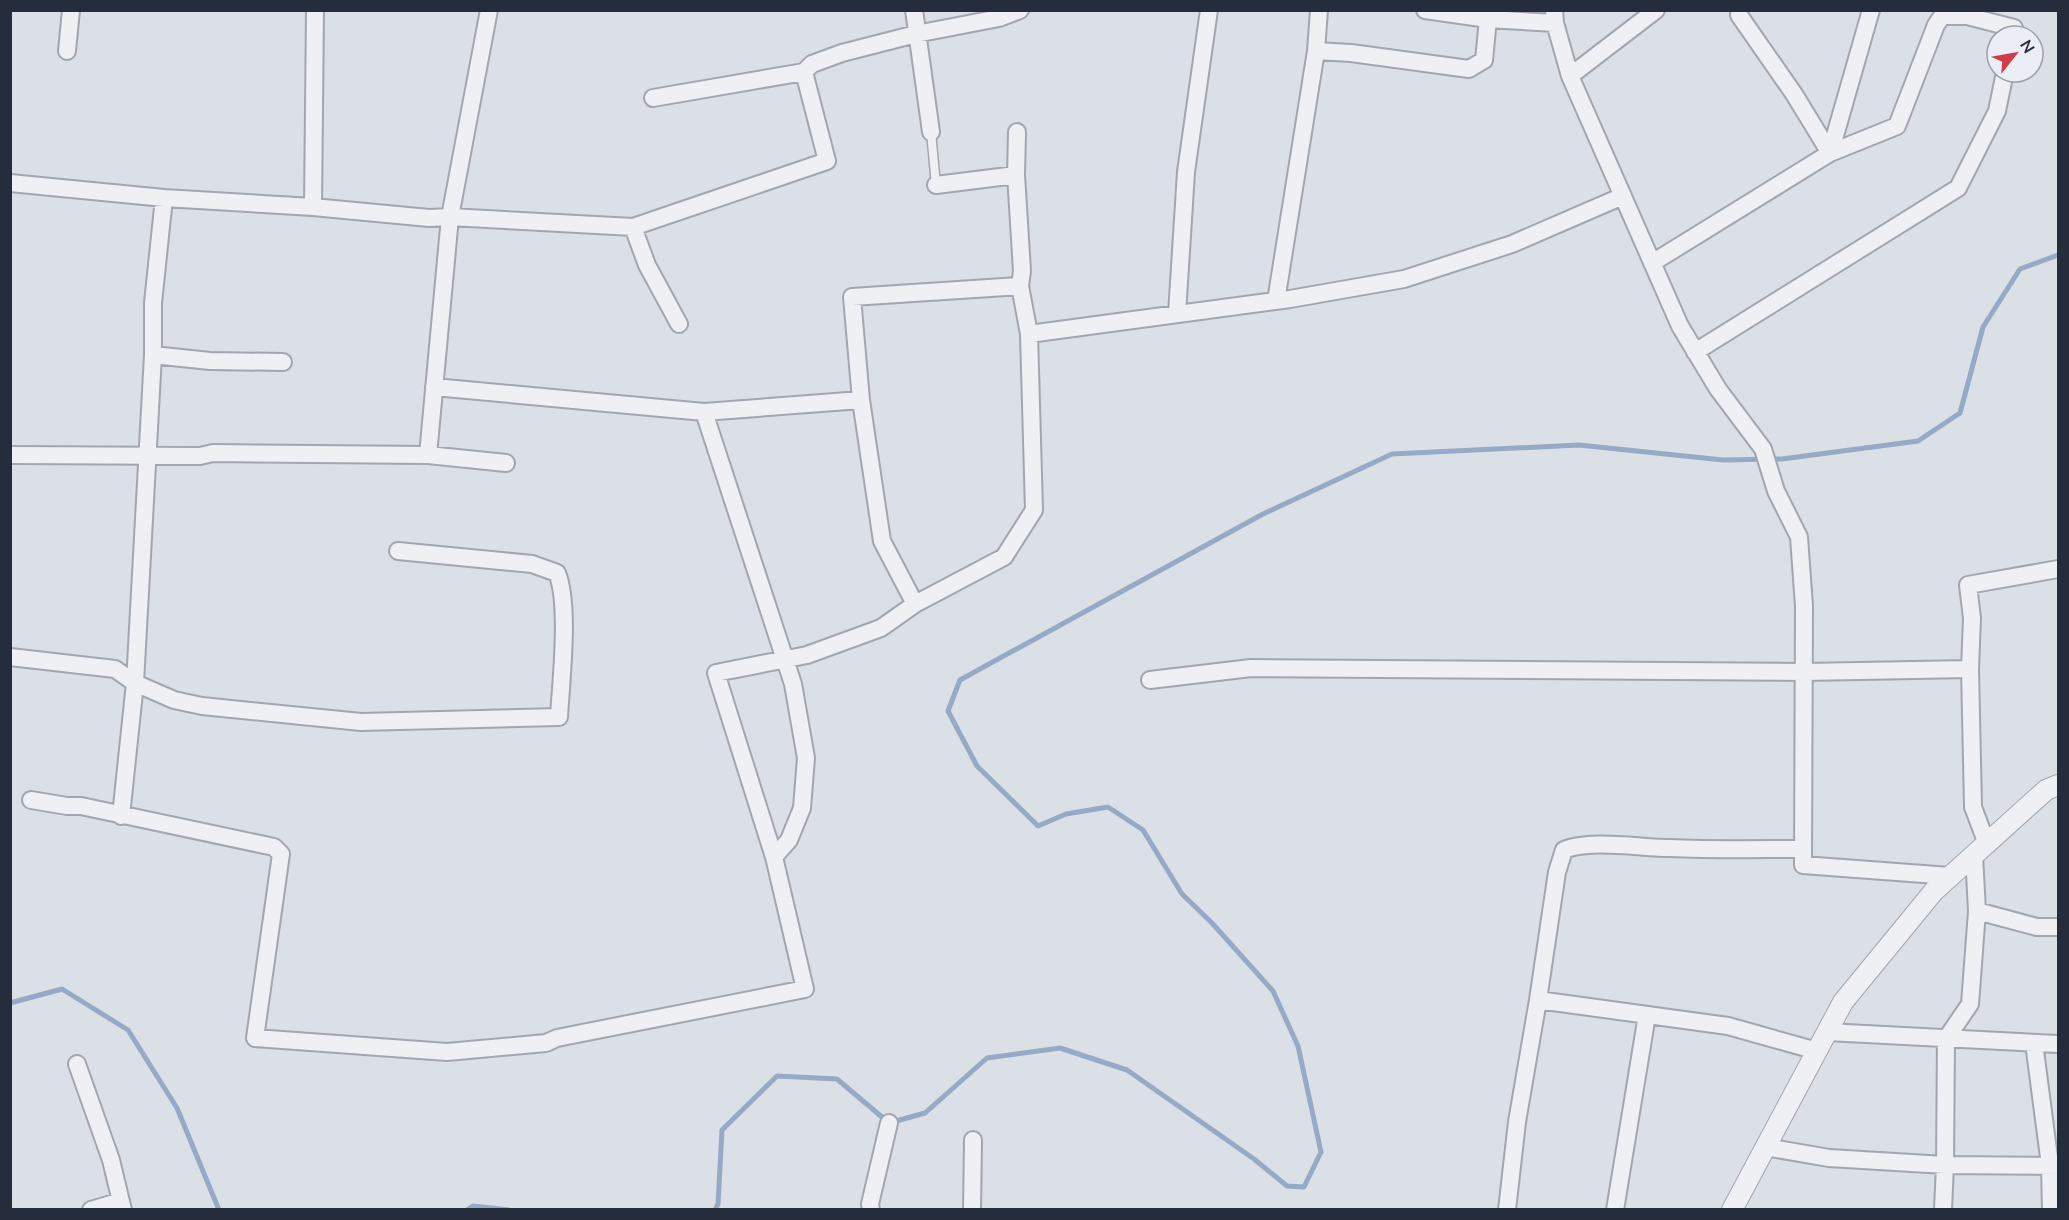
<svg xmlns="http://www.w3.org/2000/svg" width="2069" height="1220" font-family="Mulish,sans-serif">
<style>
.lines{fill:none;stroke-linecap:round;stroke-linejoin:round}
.stream{stroke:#95aac7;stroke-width:5}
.service-casing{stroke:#a1a6b0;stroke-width:11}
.minor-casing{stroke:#a1a6b0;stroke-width:20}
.tertiary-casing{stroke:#a1a6b0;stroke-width:22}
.service{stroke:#eef0f4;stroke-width:8}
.minor{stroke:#eef0f4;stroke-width:16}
.tertiary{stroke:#eef0f4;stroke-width:20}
</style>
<rect width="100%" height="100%" fill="#dbdfe6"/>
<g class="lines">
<path class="stream" d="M10 1003 62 989 128 1030 177 1108 219 1210
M467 1210 473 1206 509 1210
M715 1210 718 1204 722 1130 777 1076 837 1079 889 1123 925 1113 987 1058 1060 1048 1127 1070 1254 1159 1287 1186 1304 1187 1321 1152 1298 1046 1273 991 1212 923 1182 894 1143 830 1108 807 1066 814 1038 826 977 766 948 711 960 680 1263 514 1392 454 1579 445 1723 460 1782 459 1918 441 1960 413 1983 327 2020 269 2058 255"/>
<defs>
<path id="service" d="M931 132 936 185"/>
<path id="minor" d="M914 10 931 132
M1425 10 1488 19 1555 23
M1554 10 1555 23 1570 76 1680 326 1718 389 1763 449 1776 491 1799 537 1804 606 1803 865 1950 876
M1739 15 1794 94 1830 153
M67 51 71 10
M1316 51 1351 53 1469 69 1484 60 1488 19
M1570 76 1656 10
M653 98 804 72 812 64 842 53 916 34 999 18 1020 10
M1830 153 1871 10
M10 183 164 198 313 207 429 218 450 217 633 227
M936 185 1016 175
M313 207 315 10
M1652 263 1830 153 1897 126 1936 25 1942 16H1967L2014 28 2012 36
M1276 301 1316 51 1319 10
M1177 314 1186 172 1209 10
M679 324 647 265 633 227 827 161 804 72
M1029 334 1290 299 1404 279 1512 244 1623 196
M1695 352 1958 188 1997 111 2005 72
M153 355 210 361 283 362
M434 387 704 412
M10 455 200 456 213 453 428 455 506 463
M428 455 450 217 489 10
M915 604 882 541 861 400 852 297 1020 286
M10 657 115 669 135 683 174 700 202 706 361 722 559 717C561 681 570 604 557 573L532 564 398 551
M1150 680 1251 668 1804 672 1970 669
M31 800 67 806H81L274 847 281 854 255 1038 447 1052 546 1043 557 1038 805 989 774 857 716 673 807 655 881 628 915 604 1004 557 1034 510 1029 334 1020 286 1022 271 1016 175 1017 132
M121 816 135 683 153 355V303L164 198
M1987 844 1973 807 1970 669 1972 618 1968 585 2058 569
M1974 855 1977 911 1970 1004 1946 1039 1945 1165 2058 1166
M774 857 789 840 802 808 806 758 793 684 704 412 861 400
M1977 911 2037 927H2058
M1538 1000 1728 1026 1817 1051
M1827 1032 2058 1044
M2034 1043 2050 1165 2051 1210
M77 1064 111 1160 123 1210
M1765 1147 1829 1158 1945 1165 1943 1210
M91 1210 121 1201
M871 1210 870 1204 889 1123
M972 1210 973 1140
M1507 1210 1517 1122 1538 1000 1557 872 1564 850C1590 839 1641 848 1670 848 1714 850 1759 849 1803 849
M1615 1210 1647 1015"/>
<path id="tertiary" d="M1732 1210 1843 1002 1934 891 2046 790 2058 785"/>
</defs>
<use href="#service" class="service-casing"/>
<use href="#minor" class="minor-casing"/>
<use href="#tertiary" class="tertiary-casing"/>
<use href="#service" class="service"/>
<use href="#minor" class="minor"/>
<use href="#tertiary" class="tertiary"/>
</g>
<rect width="2069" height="1220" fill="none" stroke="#252c3c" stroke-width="24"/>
<g transform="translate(2015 54) rotate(59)"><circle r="28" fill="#ebeef4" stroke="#9ca0aa" stroke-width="1.5"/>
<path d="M0-4.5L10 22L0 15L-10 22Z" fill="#ce3d49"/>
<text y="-9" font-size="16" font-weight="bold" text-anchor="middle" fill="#252c3c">N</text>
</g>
</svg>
